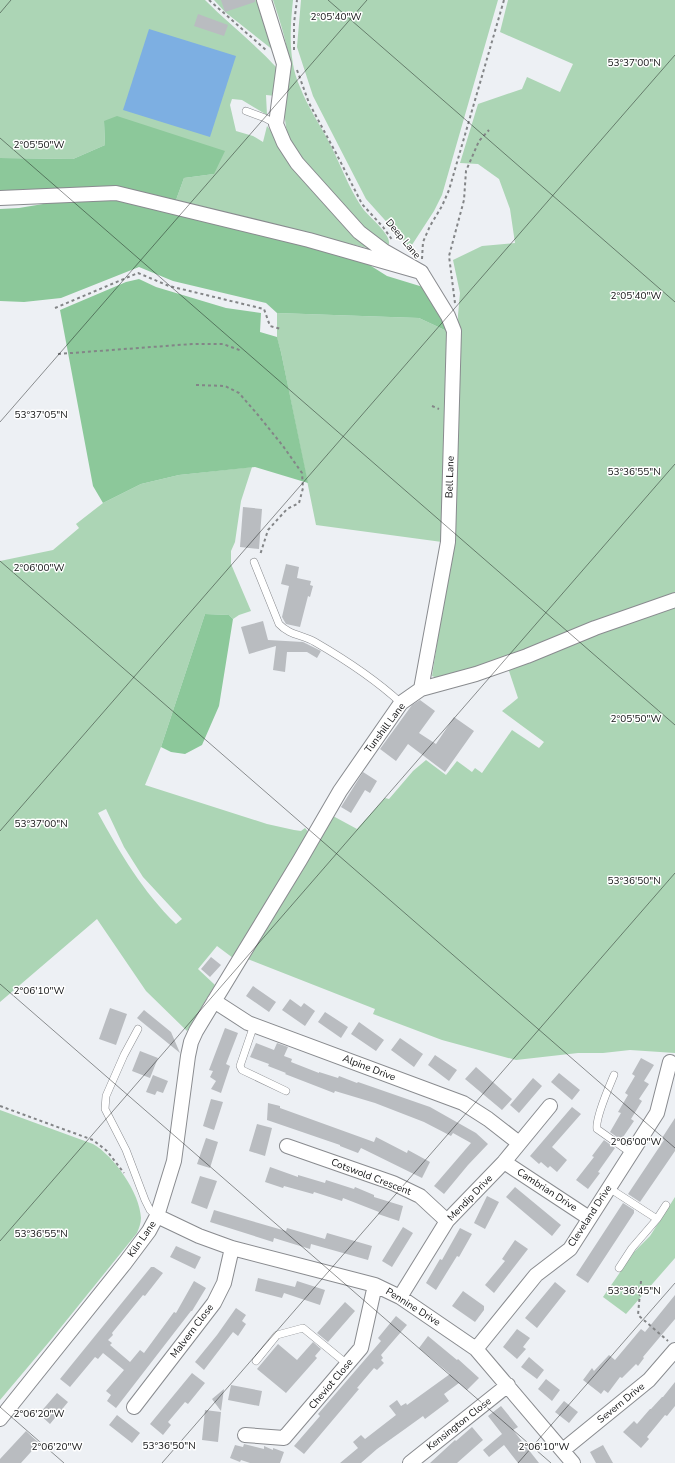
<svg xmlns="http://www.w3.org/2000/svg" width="675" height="1463" font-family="'Nunito Sans',sans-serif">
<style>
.green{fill:#acd5b5;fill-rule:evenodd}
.forest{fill:#8cc89a}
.water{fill:#7dafe2}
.building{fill:#b9bcc0}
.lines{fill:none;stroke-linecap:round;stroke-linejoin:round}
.lane-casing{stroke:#898b8f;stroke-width:8}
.street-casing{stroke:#898b8f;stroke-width:16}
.path{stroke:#838587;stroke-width:2;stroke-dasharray:3 3;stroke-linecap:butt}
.lane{stroke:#fff;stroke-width:7}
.street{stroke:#fff;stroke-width:14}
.ticks{fill:none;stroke:#121314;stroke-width:1;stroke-opacity:0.45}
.labels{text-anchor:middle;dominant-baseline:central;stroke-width:3;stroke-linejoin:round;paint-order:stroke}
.street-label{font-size:10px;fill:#121314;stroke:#fff}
.ticks-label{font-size:10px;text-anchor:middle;fill:#121314;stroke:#fff;stroke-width:3;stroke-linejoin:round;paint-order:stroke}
</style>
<rect width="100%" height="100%" fill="#edf0f4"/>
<path class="green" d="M0 0H205C229 24 255 44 278 69L276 96 266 95 267 115 242 100 232 99 230 105 236 131 253 136 263 142 267 126 276 137 376 250 262 223 176 200 184 178 214 174 104 121 105 145 73 159 0 158Z
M214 0H262L278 54 225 12Z
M273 0H293C290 28 288 61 300 87 308 108 321 126 331 146 341 166 349 188 361 206 367 216 391 233 389 244L387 245 361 226 291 146C285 129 283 112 285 94 286 86 289 78 289 70 289 46 280 22 273 0Z
M301 0H498L442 195 434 211 410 248 366 199 313 96 297 47Z
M508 0H675V596L535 648 440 679 432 676 452 547 459 366 458 315 460 293 453 260 482 246 515 243 510 209 499 179 478 164 460 163 478 104 522 89 527 77 560 92 573 64 500 32Z
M277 313 419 318 449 332 442 542 316 525 281 352 277 338Z
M252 467 241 501 235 542 231 551V564L251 611 239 615 233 619 229 615 205 614 161 747 145 785 267 824 294 830 301 831 305 828 310 834 233 958 217 946 198 969 215 985 187 1031 146 991 97 919 0 1002V561L53 550 79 528 76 524 103 503 141 484 179 475ZM106 809 124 847 143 877 182 919 176 924C143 892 120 853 98 813Z
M675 608V1053L630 1050 603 1053H578L516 1060 442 1040 373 1014 375 1009 245 958 292 885 301 873 333 816 357 829 385 798 389 799 413 771 426 760 446 775 457 761 472 772 475 768 482 773 512 730 539 748 544 742 502 711 518 698 508 668 599 631Z
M0 1110 93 1144C114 1156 140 1193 141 1218 141 1223 139 1228 137 1233L49 1342 0 1400Z
M675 1197V1258L626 1314 603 1297 634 1252 650 1236Z"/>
<path class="forest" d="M117 116 225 151 214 174 184 178 176 200 100 187 0 192V158L73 159 105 145 104 121Z
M85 197H113L360 259 387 276 423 287 449 332 419 318 277 313 266 303 173 281 139 267 61 298 24 302 0 301V209L19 208Z
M139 279 156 287 226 308 261 313 260 332 277 337 281 352 308 483 255 467 179 475 141 484 103 503 93 486 60 310 126 282Z
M205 614 229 615 233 619 219 706 202 745 185 754 171 752 161 747Z"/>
<path class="water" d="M149 29 236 56 210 137 123 110Z"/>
<path class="building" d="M221 0H255V2L225 12Z
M198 14 228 25 224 36 194 26Z
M243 507 262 509 259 549 240 547Z
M286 564 299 567 297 578 311 581 310 585 313 586 310 597 308 596 300 627 286 624 282 617 289 586 281 584Z
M263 621 268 640 303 642 321 651 317 658 307 652H287L285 672 273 670 276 646 249 654 241 627Z
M420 700 435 711 419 733 436 744 454 717 474 731 445 772 408 744 396 761 380 749 412 705Z
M363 772 377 781 370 793 365 790 351 813 341 807Z
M211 957 221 965 210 977 201 969Z
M253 986 276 1002 269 1012 246 996Z
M290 999 301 1007 304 1003 315 1011 305 1026 282 1010Z
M110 1008 127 1014 116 1045 99 1039Z
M144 1010 171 1032 180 1053 137 1018Z
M325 1012 348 1027 341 1038 318 1022Z
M359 1022 384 1040 376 1051 351 1034Z
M225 1028 238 1033 226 1064 230 1066 221 1093 211 1089 216 1081 210 1077 213 1071 209 1070Z
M400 1038 423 1054 414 1067 391 1050Z
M256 1043 274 1050 277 1043 288 1047 284 1056 292 1059 291 1062 319 1073V1072L338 1078 339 1076 357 1083 358 1082 430 1107 476 1133 488 1144 468 1165 444 1194 434 1186 471 1143 453 1133 451 1136 424 1122 375 1103 335 1091 334 1093 285 1074 286 1073 268 1066 269 1064 250 1057Z
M140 1051 158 1058 150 1078 132 1071Z
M435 1055 457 1070 449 1081 428 1065Z
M641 1058 654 1065 644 1081 649 1084 639 1099 642 1101 631 1119 634 1121 621 1140 610 1132 621 1113 618 1112 628 1095 625 1093 635 1076 632 1074Z
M476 1067 512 1099 502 1110 465 1079Z
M559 1073 580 1090 572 1100 551 1082Z
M153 1075 168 1081 163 1093 157 1091 155 1095 146 1092Z
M533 1078 542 1086 519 1113 510 1105Z
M211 1099 223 1102 214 1130 203 1126Z
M268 1103 280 1106V1108L374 1142 376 1137 407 1153 408 1150 430 1162 422 1178 361 1148 358 1153 340 1146V1145L267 1120Z
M572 1107 581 1114 552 1147 567 1160 557 1172 550 1166 548 1168 541 1162 539 1164 530 1156Z
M675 1118V1151L640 1202 628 1194 664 1140 662 1138Z
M257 1124 272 1128 265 1156 249 1151Z
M206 1138 218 1142 210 1168 197 1164Z
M604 1140 615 1148 598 1172 600 1173 588 1189 576 1180 594 1157 592 1156Z
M270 1167 298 1177V1175L325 1183 326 1180 354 1189 355 1187 374 1195V1197L403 1206 399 1221 378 1214 379 1212 343 1198 342 1201 314 1192 313 1194 284 1186 283 1188 265 1182Z
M200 1176 217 1181 207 1209 191 1203Z
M515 1187 561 1225 552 1236 506 1197Z
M487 1196 499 1202 485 1229 474 1223Z
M623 1203 634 1210V1213L588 1283 576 1275Z
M214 1210 286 1231 287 1228 325 1239 327 1233 372 1246 368 1260 311 1244 310 1249 274 1238 273 1242 210 1222Z
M403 1227 413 1233 392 1267 382 1261Z
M460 1228 472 1234 459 1257 457 1256 436 1290 426 1283 440 1259 442 1260Z
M515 1240 528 1249 494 1293 485 1285 505 1261 502 1259Z
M176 1246 201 1257 195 1269 170 1257Z
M151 1267H154L163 1273 145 1296 143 1295 112 1333 113 1335 108 1340 112 1343 110 1345 130 1362 140 1350 144 1353 174 1312 176 1313 194 1281 206 1288 192 1311H191L167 1342 116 1408 107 1401 111 1395 106 1391 124 1370 103 1353 98 1359 95 1357 70 1387 60 1379Z
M258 1278 295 1287 297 1281 325 1290 320 1305 284 1293 282 1298 255 1291Z
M555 1282 566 1291 537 1328 525 1318Z
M463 1291 484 1306V1310L475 1322 452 1306Z
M675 1295V1319L643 1357 644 1358 638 1366 636 1364 622 1378 620 1377 608 1393 604 1390 601 1394 583 1380 592 1368 594 1371 609 1355 615 1360 641 1329 645 1332Z
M345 1302 355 1311 328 1342 317 1333Z
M236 1308 246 1315 242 1321 246 1324 238 1336 233 1332 204 1370 195 1362 217 1335Z
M396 1316 407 1325 381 1355 383 1358 381 1360 384 1363 377 1370 374 1368 357 1388 359 1389 304 1454 294 1446 320 1416 318 1414 381 1341 378 1338Z
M517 1329 530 1338 523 1347 526 1349 517 1359 503 1347Z
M428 1336 457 1360 458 1359 479 1378 467 1390 459 1383 444 1394 449 1401 425 1419 423 1416 405 1429 377 1449 361 1463H340L358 1448 353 1442 361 1435 365 1439 396 1415 389 1406 397 1400 401 1406 406 1403 407 1405 450 1374 419 1348Z
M313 1342 321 1349 315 1356 317 1358 286 1393 257 1369 278 1344 297 1360Z
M529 1357 544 1370 537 1379 521 1367Z
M192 1373 205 1383 188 1404 185 1402 168 1422 171 1425 163 1435 150 1424Z
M546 1379 560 1390 552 1401 538 1389Z
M675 1382V1406L667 1416 665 1415 647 1437 649 1439 641 1448 623 1432 634 1421 637 1424 650 1409H651L662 1397H663Z
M231 1385 262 1391 259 1406 228 1400Z
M224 1389 221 1411 212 1399Z
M57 1393 68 1402 50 1424 39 1414Z
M564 1401 578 1412 569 1423 555 1412Z
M501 1406 518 1427 513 1430 539 1463H518L504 1445 489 1457 483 1450 502 1434 488 1416Z
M205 1410 221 1412 218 1442 202 1440Z
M117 1415 140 1433 132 1443 109 1425Z
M472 1427 483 1440 457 1463H430L455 1440 456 1441Z
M26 1431 39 1443 21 1463H0V1459Z
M244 1444 264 1449V1446L273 1450V1448L284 1452 280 1463H250L241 1460 240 1462 230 1458 235 1445 243 1447Z
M603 1445 613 1463H596L590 1452Z"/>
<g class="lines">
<defs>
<path id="lane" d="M246 111 265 118 276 124
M254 562 279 624C289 635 303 635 315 642 346 660 375 679 401 703
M254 1025 240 1066 242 1070 286 1091
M138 1029 124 1055 106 1096 105 1109 126 1150 145 1200 150 1210 157 1216
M614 1075C609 1087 595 1118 597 1129L631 1153
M609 1188 657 1219 632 1248 619 1268
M657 1219 666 1205
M256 1361 277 1335 303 1328 347 1364"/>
<path id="street" d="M0 198 116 193 309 240 421 272 384 251 359 232 297 163 284 143 276 124 284 64 264 0
M421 272 448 316 454 331 448 542 421 689
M214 1001 248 1023 463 1103 488 1119 519 1143
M287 1146 393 1183 420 1196 447 1221
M504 1162 589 1218
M157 1216 199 1236 232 1248 375 1285 400 1297 476 1349 573 1463
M400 1297 447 1221 504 1162 550 1106
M476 1349 536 1275 570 1249 657 1113 670 1062
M134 1407 214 1303 224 1283 232 1248
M0 1419 125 1263 149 1231 157 1216 174 1161 188 1056 191 1042 196 1031 300 860 340 791 401 703 421 689 476 674 527 656 595 628 675 600
M245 1435 284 1438 361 1348 375 1285
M563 1450 649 1380 675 1350
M410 1463 508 1385"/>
</defs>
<use href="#lane" class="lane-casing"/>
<use href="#street" class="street-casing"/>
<path class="path" d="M209 0 266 50
M294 50V23L297 0
M297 70 309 103 337 155 362 204 383 227 393 241
M422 259 423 242 430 226 442 206 449 190 504 0
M455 303 449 256 464 200 466 171 479 141 489 130
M55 308 138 273 169 286 264 309 270 326 281 329
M58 354 192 344H223L242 351
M196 385 225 386 239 393 258 415 283 446 302 473 303 488 299 503 287 509 268 530 260 555
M432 406 439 409
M0 1106 93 1140 107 1151 124 1173
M641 1281 638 1315 668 1341"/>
<use href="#lane" class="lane"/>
<use href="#street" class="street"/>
</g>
<path class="ticks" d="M328 0 675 302M0 13 11 0M0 138 675 725M0 422 367 0M0 561 675 1148M0 831 675 55M0 984 551 1463M0 1241 675 464M0 1407 64 1463M162 1463 675 873M518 1463 675 1283"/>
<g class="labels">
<g class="street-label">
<text transform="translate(403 239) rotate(50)">Deep Lane</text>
<text transform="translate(450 477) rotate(-88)">Bell Lane</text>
<text transform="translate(385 728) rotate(-53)">Tunshill Lane</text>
<text transform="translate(369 1068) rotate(21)">Alpine Drive</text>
<text transform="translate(371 1177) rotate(21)">Cotswold Crescent</text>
<text transform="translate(547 1190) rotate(33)">Cambrian Drive</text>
<text transform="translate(470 1198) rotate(-46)">Mendip Drive</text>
<text transform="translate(590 1216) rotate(-57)">Cleveland Drive</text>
<text transform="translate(142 1239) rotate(-55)">Kiln Lane</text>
<text transform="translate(413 1307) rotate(32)">Pennine Drive</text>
<text transform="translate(192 1331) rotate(-53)">Malvern Close</text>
<text transform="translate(331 1384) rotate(-50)">Cheviot Close</text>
<text transform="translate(621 1403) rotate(-39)">Severn Drive</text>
<text transform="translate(459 1424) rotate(-38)">Kensington Close</text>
</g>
</g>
<g class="ticks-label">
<text x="336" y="20">2°05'40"W</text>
<text x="634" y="66">53°37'00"N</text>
<text x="39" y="148">2°05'50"W</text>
<text x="636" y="299">2°05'40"W</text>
<text x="41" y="418">53°37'05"N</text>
<text x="634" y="475">53°36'55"N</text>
<text x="39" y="571">2°06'00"W</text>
<text x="636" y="722">2°05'50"W</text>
<text x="41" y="827">53°37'00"N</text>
<text x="634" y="884">53°36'50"N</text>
<text x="39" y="994">2°06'10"W</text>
<text x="636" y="1145">2°06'00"W</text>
<text x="41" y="1237">53°36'55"N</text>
<text x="634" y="1294">53°36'45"N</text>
<text x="39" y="1417">2°06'20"W</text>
<text x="169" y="1449">53°36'50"N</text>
<text x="57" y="1450">2°06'20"W</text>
<text x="544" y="1450">2°06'10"W</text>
</g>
</svg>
